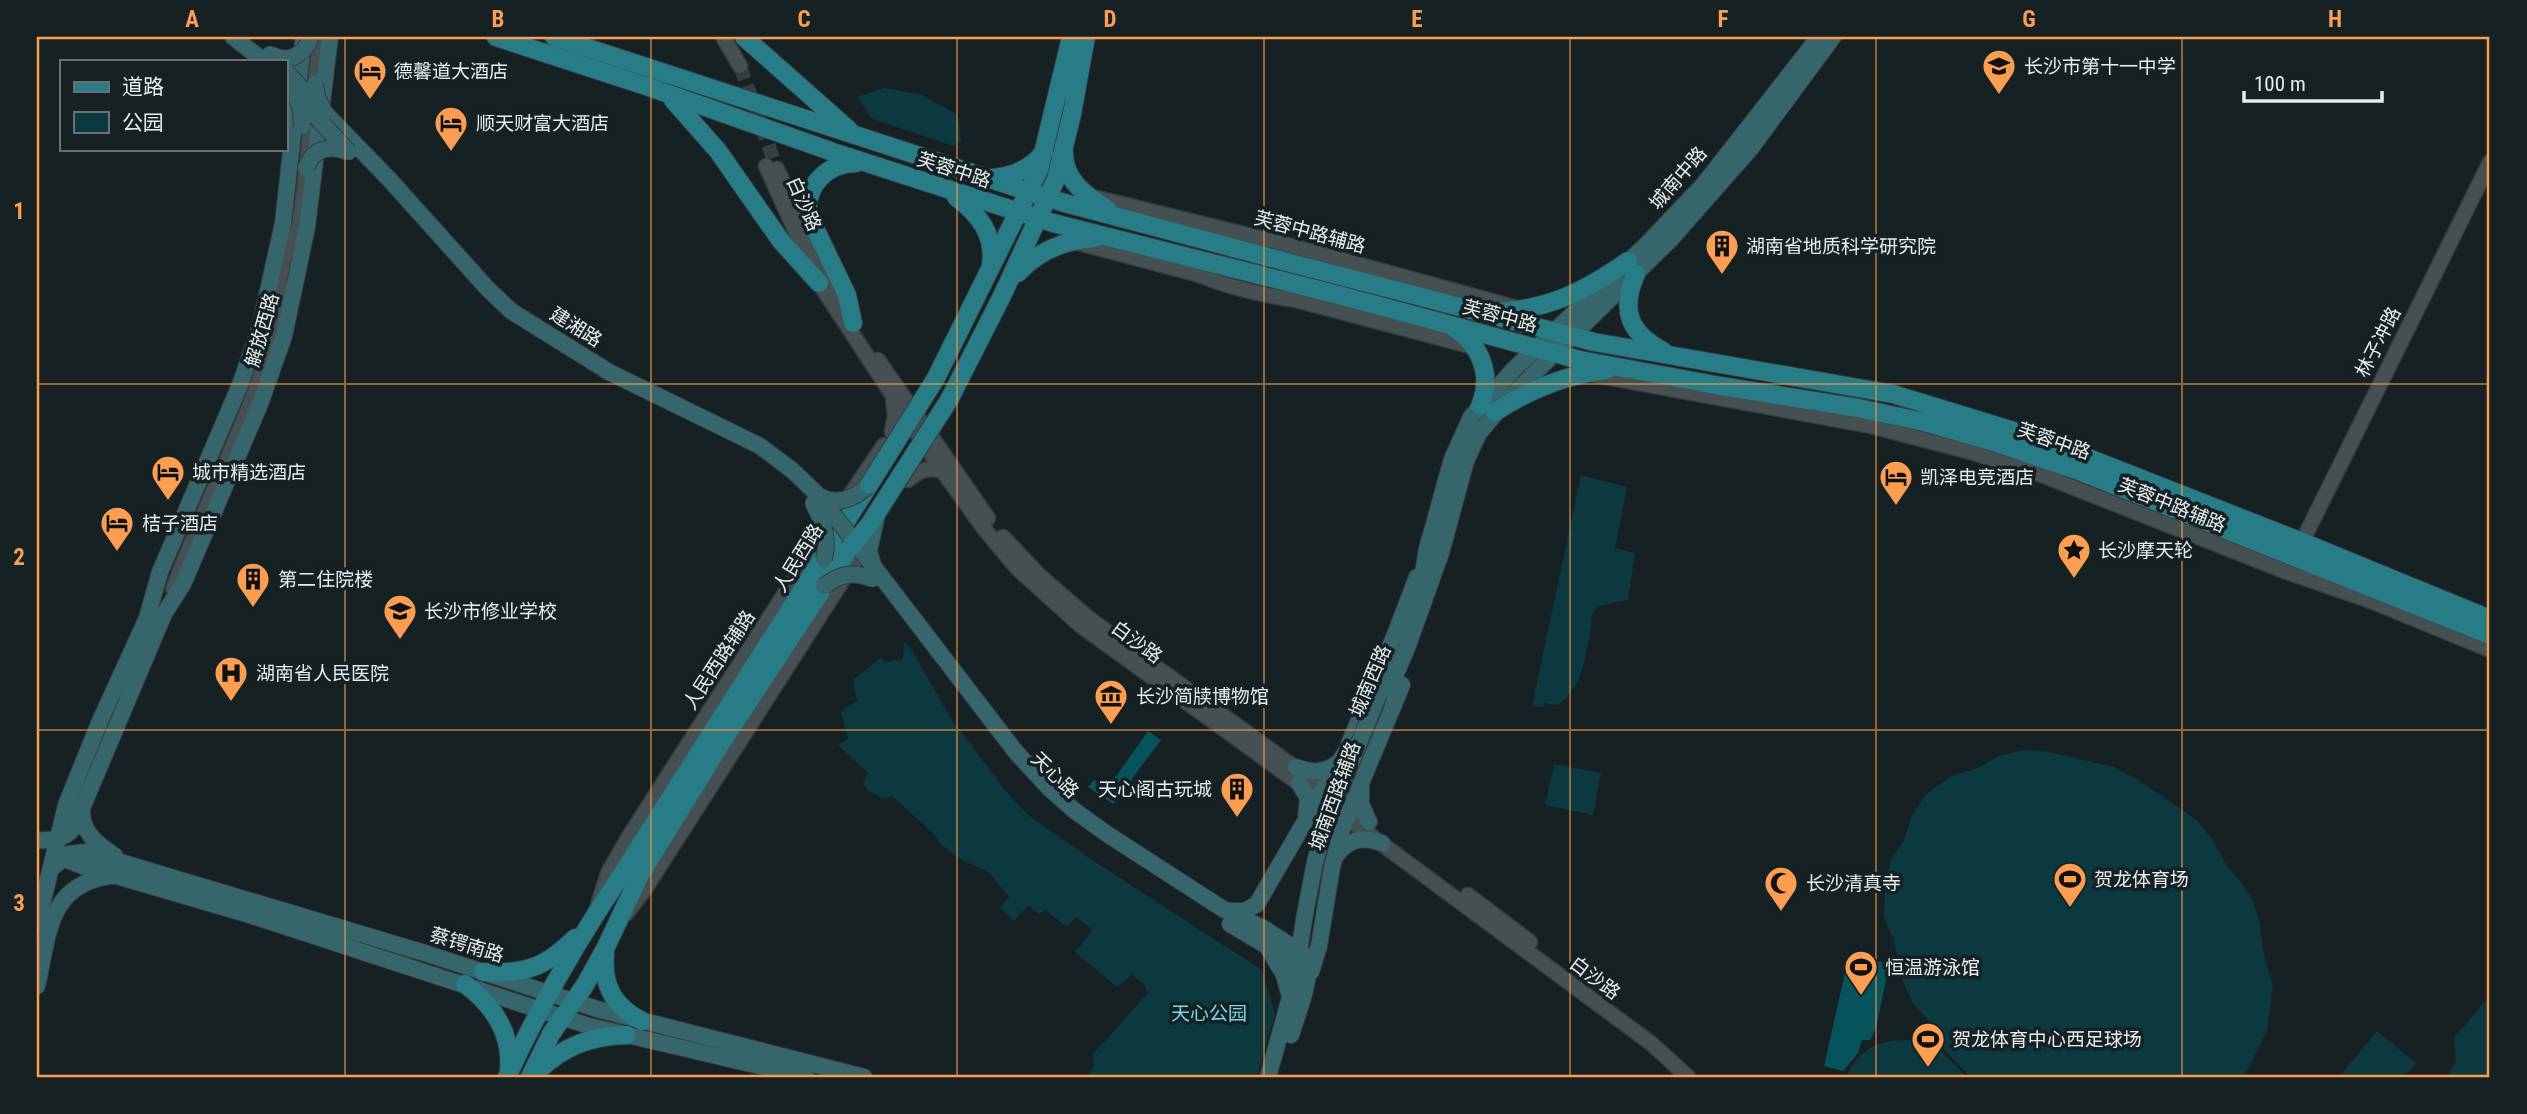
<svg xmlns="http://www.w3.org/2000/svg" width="2527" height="1114" font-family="'Roboto Condensed','Noto Sans SC',sans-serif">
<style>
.green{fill:#0c393f}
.water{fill:#06535c}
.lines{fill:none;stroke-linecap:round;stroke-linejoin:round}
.tertiary-tunnel{stroke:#353f41;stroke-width:14;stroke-dasharray:14 7;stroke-linecap:butt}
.tertiary-casing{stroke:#343c3e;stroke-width:17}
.secondary-casing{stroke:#343c3e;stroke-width:18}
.primary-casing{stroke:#343c3e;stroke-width:20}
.tertiary{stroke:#445052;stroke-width:14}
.secondary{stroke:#36666c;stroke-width:16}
.primary{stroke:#287c86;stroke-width:18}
.secondary-bridge-casing{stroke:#343c3e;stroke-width:18;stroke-linecap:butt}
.primary-bridge-casing{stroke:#343c3e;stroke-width:20;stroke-linecap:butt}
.secondary-bridge{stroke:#36666c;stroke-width:16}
.primary-bridge{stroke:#287c86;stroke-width:18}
.grid{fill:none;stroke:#fb9e51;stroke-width:2;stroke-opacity:0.55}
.labels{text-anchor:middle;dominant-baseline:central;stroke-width:7;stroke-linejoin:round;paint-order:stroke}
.poi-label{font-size:19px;fill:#e4eced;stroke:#162123;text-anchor:start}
.street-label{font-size:19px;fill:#e4eced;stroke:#162123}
.park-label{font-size:19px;fill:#74dae9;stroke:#162123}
.neatline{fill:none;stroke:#fb9e51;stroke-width:2.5}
.grid-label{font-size:23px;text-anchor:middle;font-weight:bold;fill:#fb9e51}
</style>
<rect width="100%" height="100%" fill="#162123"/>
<path class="green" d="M884 88 922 95 958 115 961 142 953 146 871 118 858 97Z
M1581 475 1627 487 1615 548 1635 553 1628 600 1598 606 1593 613C1587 645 1586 685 1558 705L1544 703 1543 707 1532 706Z
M904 643 909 645 950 717 1004 789 1028 815 1092 860 1262 970 1275 1014 1257 1077H1086L1094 1066 1093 1054 1148 993 1144 984 1132 975 1117 987 1075 952 1093 930 1076 917 1067 927 1045 910 1039 914 1028 905 1014 921 1000 908 1009 897 990 873 962 860 940 844 934 834 892 796 884 799 869 791 863 783 868 773 838 745 848 739 841 711 857 701 853 680 881 657 885 662 903 659Z
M2024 750 2049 752 2114 767 2138 780 2197 820 2214 842 2228 868 2241 882 2253 901 2260 924 2263 951 2273 986 2267 1031 2244 1077H1970L1943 1048 1930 1022 1912 1002 1902 979 1894 940 1884 917 1885 882 1891 860 1904 840 1911 818 1926 794 1952 776 1978 768 1999 756Z
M1554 764 1601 773 1593 815 1545 805Z
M2490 995V1077H2446L2456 1062 2454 1038Z
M2377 1031 2416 1063 2404 1077H2339Z
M1923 1033 1967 1077H1846C1861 1045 1882 1039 1915 1040Z"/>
<path class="water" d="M1148 731 1161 740 1113 804 1088 787 1094 780 1107 789Z
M1849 955 1886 963 1889 966 1876 1028 1870 1040H1862L1858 1053 1843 1071 1824 1066Z"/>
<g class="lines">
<path class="tertiary-tunnel" d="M740 66 777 169"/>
<defs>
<path id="tertiary" d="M723 37 740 66
M766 166 819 283 939 466 985 530 1018 569 1080 625 1355 824 1652 1044 1688 1077
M777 169 821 266 844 307
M1093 197 1284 244 1517 308
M1075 242 1200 275C1230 288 1263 295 1296 300L1474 347
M295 251 304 190 320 37
M275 302 289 236
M878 360 988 518
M1589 374 1871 426 1971 452 2042 475 2287 572 2371 601 2490 650
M892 432 895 415 893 399
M908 480C919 470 928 467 942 471
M1003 537 1040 576 1087 617 1359 814
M2302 542 2490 162
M173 589C210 489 262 396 286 291
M1468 895 1530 942
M598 905 608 873 628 838 803 565 884 445
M626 914 645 889 866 544"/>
<path id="secondary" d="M233 37 264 61
M325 113 389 179 487 288 511 311 609 372 760 446 793 471 819 496
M874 567 1015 751 1049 788 1075 811 1107 834 1223 909 1263 928 1314 961
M1420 590 1427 549 1452 459 1471 417 1513 370 1645 246 1704 184 1819 37
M1386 697 1407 648 1441 553 1466 461 1479 433 1507 400 1671 239 1751 148 1833 37
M1296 767C1311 773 1327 773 1339 762
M1299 783 1308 798 1306 816
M1361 788V804L1369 822
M82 809C81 832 97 844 115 856
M37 840C51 841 66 839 74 827L164 614 183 584 213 514 260 404 284 336 307 227 330 37
M54 855 83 866 250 915 589 1026 806 1077
M1335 857C1348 839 1361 836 1382 843
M51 869 68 854 87 852 428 954 597 1009 864 1077
M1230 911H1245L1257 904 1346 751 1396 632 1417 577
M1230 924 1311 972
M37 925 66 805 100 721 147 618 160 572 240 385 260 327 283 223 303 43
M1268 948 1284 975 1290 997
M1312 969 1319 946 1332 867 1342 829 1402 685
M37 986C49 935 47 886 109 876
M1291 1035C1299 1009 1308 989 1309 962
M1268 1077 1294 983 1305 914"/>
<path id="primary" d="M496 37 649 87 833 152 1053 223 1339 295 1580 360 1721 386 1858 408 1924 422 1991 441 2076 470 2490 635
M554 37 1061 202 1283 261 1594 342 1893 394 2040 439 2302 542 2490 619
M744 37 849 130
M673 100 718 151 781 241 819 283
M1064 152C1063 180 1087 196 1108 210
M993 178C1013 176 1031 169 1044 152
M956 197C979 214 995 235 991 264
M1018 273C1038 251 1066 240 1095 238
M1636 274C1620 310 1629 333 1663 351
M1496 312C1550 309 1585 291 1628 261
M853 323 847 295 808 214C805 185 828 163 856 163
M1453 327C1481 345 1493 375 1480 406
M936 378 1039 170 1071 37
M949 400 1002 296 1056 179 1072 114 1086 37
M1495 412C1530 389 1565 375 1606 370
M605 954C602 986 614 1007 642 1021
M483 972C525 974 545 968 575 938
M465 984C493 1005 512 1033 509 1070
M537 1072C563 1046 591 1036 627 1035
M507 1077C539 1007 579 938 622 874L869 485
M530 1077 551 1034 585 985 606 947 640 875 722 742 849 549"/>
</defs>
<use href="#tertiary" class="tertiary-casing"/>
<use href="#secondary" class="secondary-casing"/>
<use href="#primary" class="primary-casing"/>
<use href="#tertiary" class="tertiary"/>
<use href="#secondary" class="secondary"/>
<use href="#primary" class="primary"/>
<defs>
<path id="secondary-bridge" d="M270 54C288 64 304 56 311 37
M285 70 304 91
M315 84 317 97 325 113
M289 88 349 152
M296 98 301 109 302 126
M306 168C313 148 329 145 349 152
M819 496 874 567
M819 496C837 506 854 499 869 485
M813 503C823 521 829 538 824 559
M873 565 869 551 877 515
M824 586C840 574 853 571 873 579
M1305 914 1315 862 1326 824 1379 694"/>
<path id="primary-bridge" d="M869 485 936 378
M849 549 869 525 949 400"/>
</defs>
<use href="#secondary-bridge" class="secondary-bridge-casing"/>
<use href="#primary-bridge" class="primary-bridge-casing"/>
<use href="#secondary-bridge" class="secondary-bridge"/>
<use href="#primary-bridge" class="primary-bridge"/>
</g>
<path class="grid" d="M345 37V1077M651 37V1077M957 37V1077M1264 37V1077M1570 37V1077M1876 37V1077M2182 37V1077M37 384H2490M37 730H2490"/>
<defs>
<symbol id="school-pin" viewBox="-11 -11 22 30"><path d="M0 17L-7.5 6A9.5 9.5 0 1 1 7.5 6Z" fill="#fb9e51" stroke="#162123"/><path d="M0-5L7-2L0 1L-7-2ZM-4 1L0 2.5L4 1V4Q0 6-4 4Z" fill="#111"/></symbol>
<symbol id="hotel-pin" viewBox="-11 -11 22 30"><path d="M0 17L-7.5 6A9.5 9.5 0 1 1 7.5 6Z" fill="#fb9e51" stroke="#162123"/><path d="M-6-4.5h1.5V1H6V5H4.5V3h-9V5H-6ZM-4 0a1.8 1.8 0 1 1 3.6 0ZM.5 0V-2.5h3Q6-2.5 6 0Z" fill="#111"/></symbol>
<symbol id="building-pin" viewBox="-11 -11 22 30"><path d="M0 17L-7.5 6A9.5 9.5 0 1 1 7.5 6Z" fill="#fb9e51" stroke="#162123"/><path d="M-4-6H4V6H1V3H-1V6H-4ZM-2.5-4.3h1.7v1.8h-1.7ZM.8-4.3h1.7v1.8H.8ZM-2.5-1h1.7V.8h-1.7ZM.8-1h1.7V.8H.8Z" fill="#111"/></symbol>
<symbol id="sight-pin" viewBox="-11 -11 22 30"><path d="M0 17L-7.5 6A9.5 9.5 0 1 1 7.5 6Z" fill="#fb9e51" stroke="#162123"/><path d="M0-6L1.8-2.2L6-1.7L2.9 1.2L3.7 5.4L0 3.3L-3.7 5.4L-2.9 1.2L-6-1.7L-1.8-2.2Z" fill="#111"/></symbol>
<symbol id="hospital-pin" viewBox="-11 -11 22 30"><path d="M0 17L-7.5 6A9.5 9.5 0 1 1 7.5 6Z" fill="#fb9e51" stroke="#162123"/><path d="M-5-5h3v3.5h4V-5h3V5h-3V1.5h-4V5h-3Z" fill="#111"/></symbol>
<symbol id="museum-pin" viewBox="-11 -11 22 30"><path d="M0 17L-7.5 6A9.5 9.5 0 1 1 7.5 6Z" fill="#fb9e51" stroke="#162123"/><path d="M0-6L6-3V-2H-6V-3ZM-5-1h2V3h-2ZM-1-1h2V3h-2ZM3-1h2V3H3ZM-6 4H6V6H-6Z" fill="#111"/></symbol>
<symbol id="stadium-pin" viewBox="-11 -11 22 30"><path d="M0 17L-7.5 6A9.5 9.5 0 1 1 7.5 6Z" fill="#fb9e51" stroke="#162123"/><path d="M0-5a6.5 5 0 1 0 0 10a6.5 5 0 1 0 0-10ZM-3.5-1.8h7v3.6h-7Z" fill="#111"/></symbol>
<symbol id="mosque-pin" viewBox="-11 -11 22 30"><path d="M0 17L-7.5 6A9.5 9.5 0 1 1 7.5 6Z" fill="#fb9e51" stroke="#162123"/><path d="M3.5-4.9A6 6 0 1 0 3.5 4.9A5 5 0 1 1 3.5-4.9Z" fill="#111"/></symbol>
</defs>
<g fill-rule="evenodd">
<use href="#school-pin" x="1980" y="47" width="38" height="52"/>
<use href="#hotel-pin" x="351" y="52" width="38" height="52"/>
<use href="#hotel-pin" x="432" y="104" width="38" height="52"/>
<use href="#building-pin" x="1703" y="227" width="38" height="52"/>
<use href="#hotel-pin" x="149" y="453" width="38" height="52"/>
<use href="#hotel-pin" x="1877" y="458" width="38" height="52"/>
<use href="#hotel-pin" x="98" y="504" width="38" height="52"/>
<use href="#sight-pin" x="2055" y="531" width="38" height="52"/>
<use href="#building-pin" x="234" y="560" width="38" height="52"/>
<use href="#school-pin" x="381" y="592" width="38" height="52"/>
<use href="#hospital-pin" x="212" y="654" width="38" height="52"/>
<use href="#museum-pin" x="1092" y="677" width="38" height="52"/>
<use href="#building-pin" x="1218" y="770" width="38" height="52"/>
<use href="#stadium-pin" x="2051" y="860" width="38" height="52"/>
<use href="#mosque-pin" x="1762" y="864" width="38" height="52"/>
<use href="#stadium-pin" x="1842" y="948" width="38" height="52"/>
<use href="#stadium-pin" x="1909" y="1020" width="38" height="52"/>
</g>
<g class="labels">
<g class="poi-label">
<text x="2024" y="66">长沙市第十一中学</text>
<text x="394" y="71">德馨道大酒店</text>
<text x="476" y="123">顺天财富大酒店</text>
<text x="1746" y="246">湖南省地质科学研究院</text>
<text x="192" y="472">城市精选酒店</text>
<text x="1920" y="477">凯泽电竞酒店</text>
<text x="142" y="523">桔子酒店</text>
<text x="2098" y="550">长沙摩天轮</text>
<text x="278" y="579">第二住院楼</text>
<text x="424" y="611">长沙市修业学校</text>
<text x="256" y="673">湖南省人民医院</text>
<text x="1136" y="696">长沙简牍博物馆</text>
<text x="1212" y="789" text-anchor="end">天心阁古玩城</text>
<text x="2094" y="879">贺龙体育场</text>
<text x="1806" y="883">长沙清真寺</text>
<text x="1885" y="967">恒温游泳馆</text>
<text x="1952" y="1039">贺龙体育中心西足球场</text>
</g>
<g class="street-label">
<text transform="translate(954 170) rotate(18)">芙蓉中路</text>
<text transform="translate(1678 178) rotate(-49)">城南中路</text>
<text transform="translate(804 204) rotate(66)">白沙路</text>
<text transform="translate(1310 232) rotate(15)">芙蓉中路辅路</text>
<text transform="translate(1500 316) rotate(15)">芙蓉中路</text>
<text transform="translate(576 327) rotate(32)">建湘路</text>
<text transform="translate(262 330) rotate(-74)">解放西路</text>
<text transform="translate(2378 342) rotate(-63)">林子冲路</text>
<text transform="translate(2054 441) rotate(19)">芙蓉中路</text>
<text transform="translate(2172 505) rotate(22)">芙蓉中路辅路</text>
<text transform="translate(798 558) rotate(-58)">人民西路</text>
<text transform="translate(1137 642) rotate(36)">白沙路</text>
<text transform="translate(719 660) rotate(-57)">人民西路辅路</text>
<text transform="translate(1370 681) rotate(-67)">城南西路</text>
<text transform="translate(1055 775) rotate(44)">天心路</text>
<text transform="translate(1335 796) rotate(-70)">城南西路辅路</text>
<text transform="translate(467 945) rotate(17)">蔡锷南路</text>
<text transform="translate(1595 978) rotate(37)">白沙路</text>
</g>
<g class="park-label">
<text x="1209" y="1013">天心公园</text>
</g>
</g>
<rect width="2527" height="1114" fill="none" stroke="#162123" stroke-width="77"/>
<rect x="60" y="60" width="228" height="91" fill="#162123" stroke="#687274" stroke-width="2"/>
<rect x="74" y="82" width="35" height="10" fill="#287c86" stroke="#687274" stroke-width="2"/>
<text x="122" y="94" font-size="21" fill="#e4eced">道路</text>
<rect x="74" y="112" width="35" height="21" fill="#0c393f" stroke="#687274" stroke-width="2"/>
<text x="122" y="130" font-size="21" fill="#e4eced">公园</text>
<path d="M2244 91v10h138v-10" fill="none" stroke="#e4eced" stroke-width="3.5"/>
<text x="2254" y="91" font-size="21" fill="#e4eced" stroke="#162123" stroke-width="5" paint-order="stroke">100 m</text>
<rect x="38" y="38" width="2450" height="1038" class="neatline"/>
<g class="grid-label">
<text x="192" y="27">A</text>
<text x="498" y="27">B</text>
<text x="804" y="27">C</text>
<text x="1110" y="27">D</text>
<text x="1417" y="27">E</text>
<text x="1723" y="27">F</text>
<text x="2029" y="27">G</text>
<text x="2335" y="27">H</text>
<text x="19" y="219">1</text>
<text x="19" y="565">2</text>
<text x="19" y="911">3</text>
</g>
</svg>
